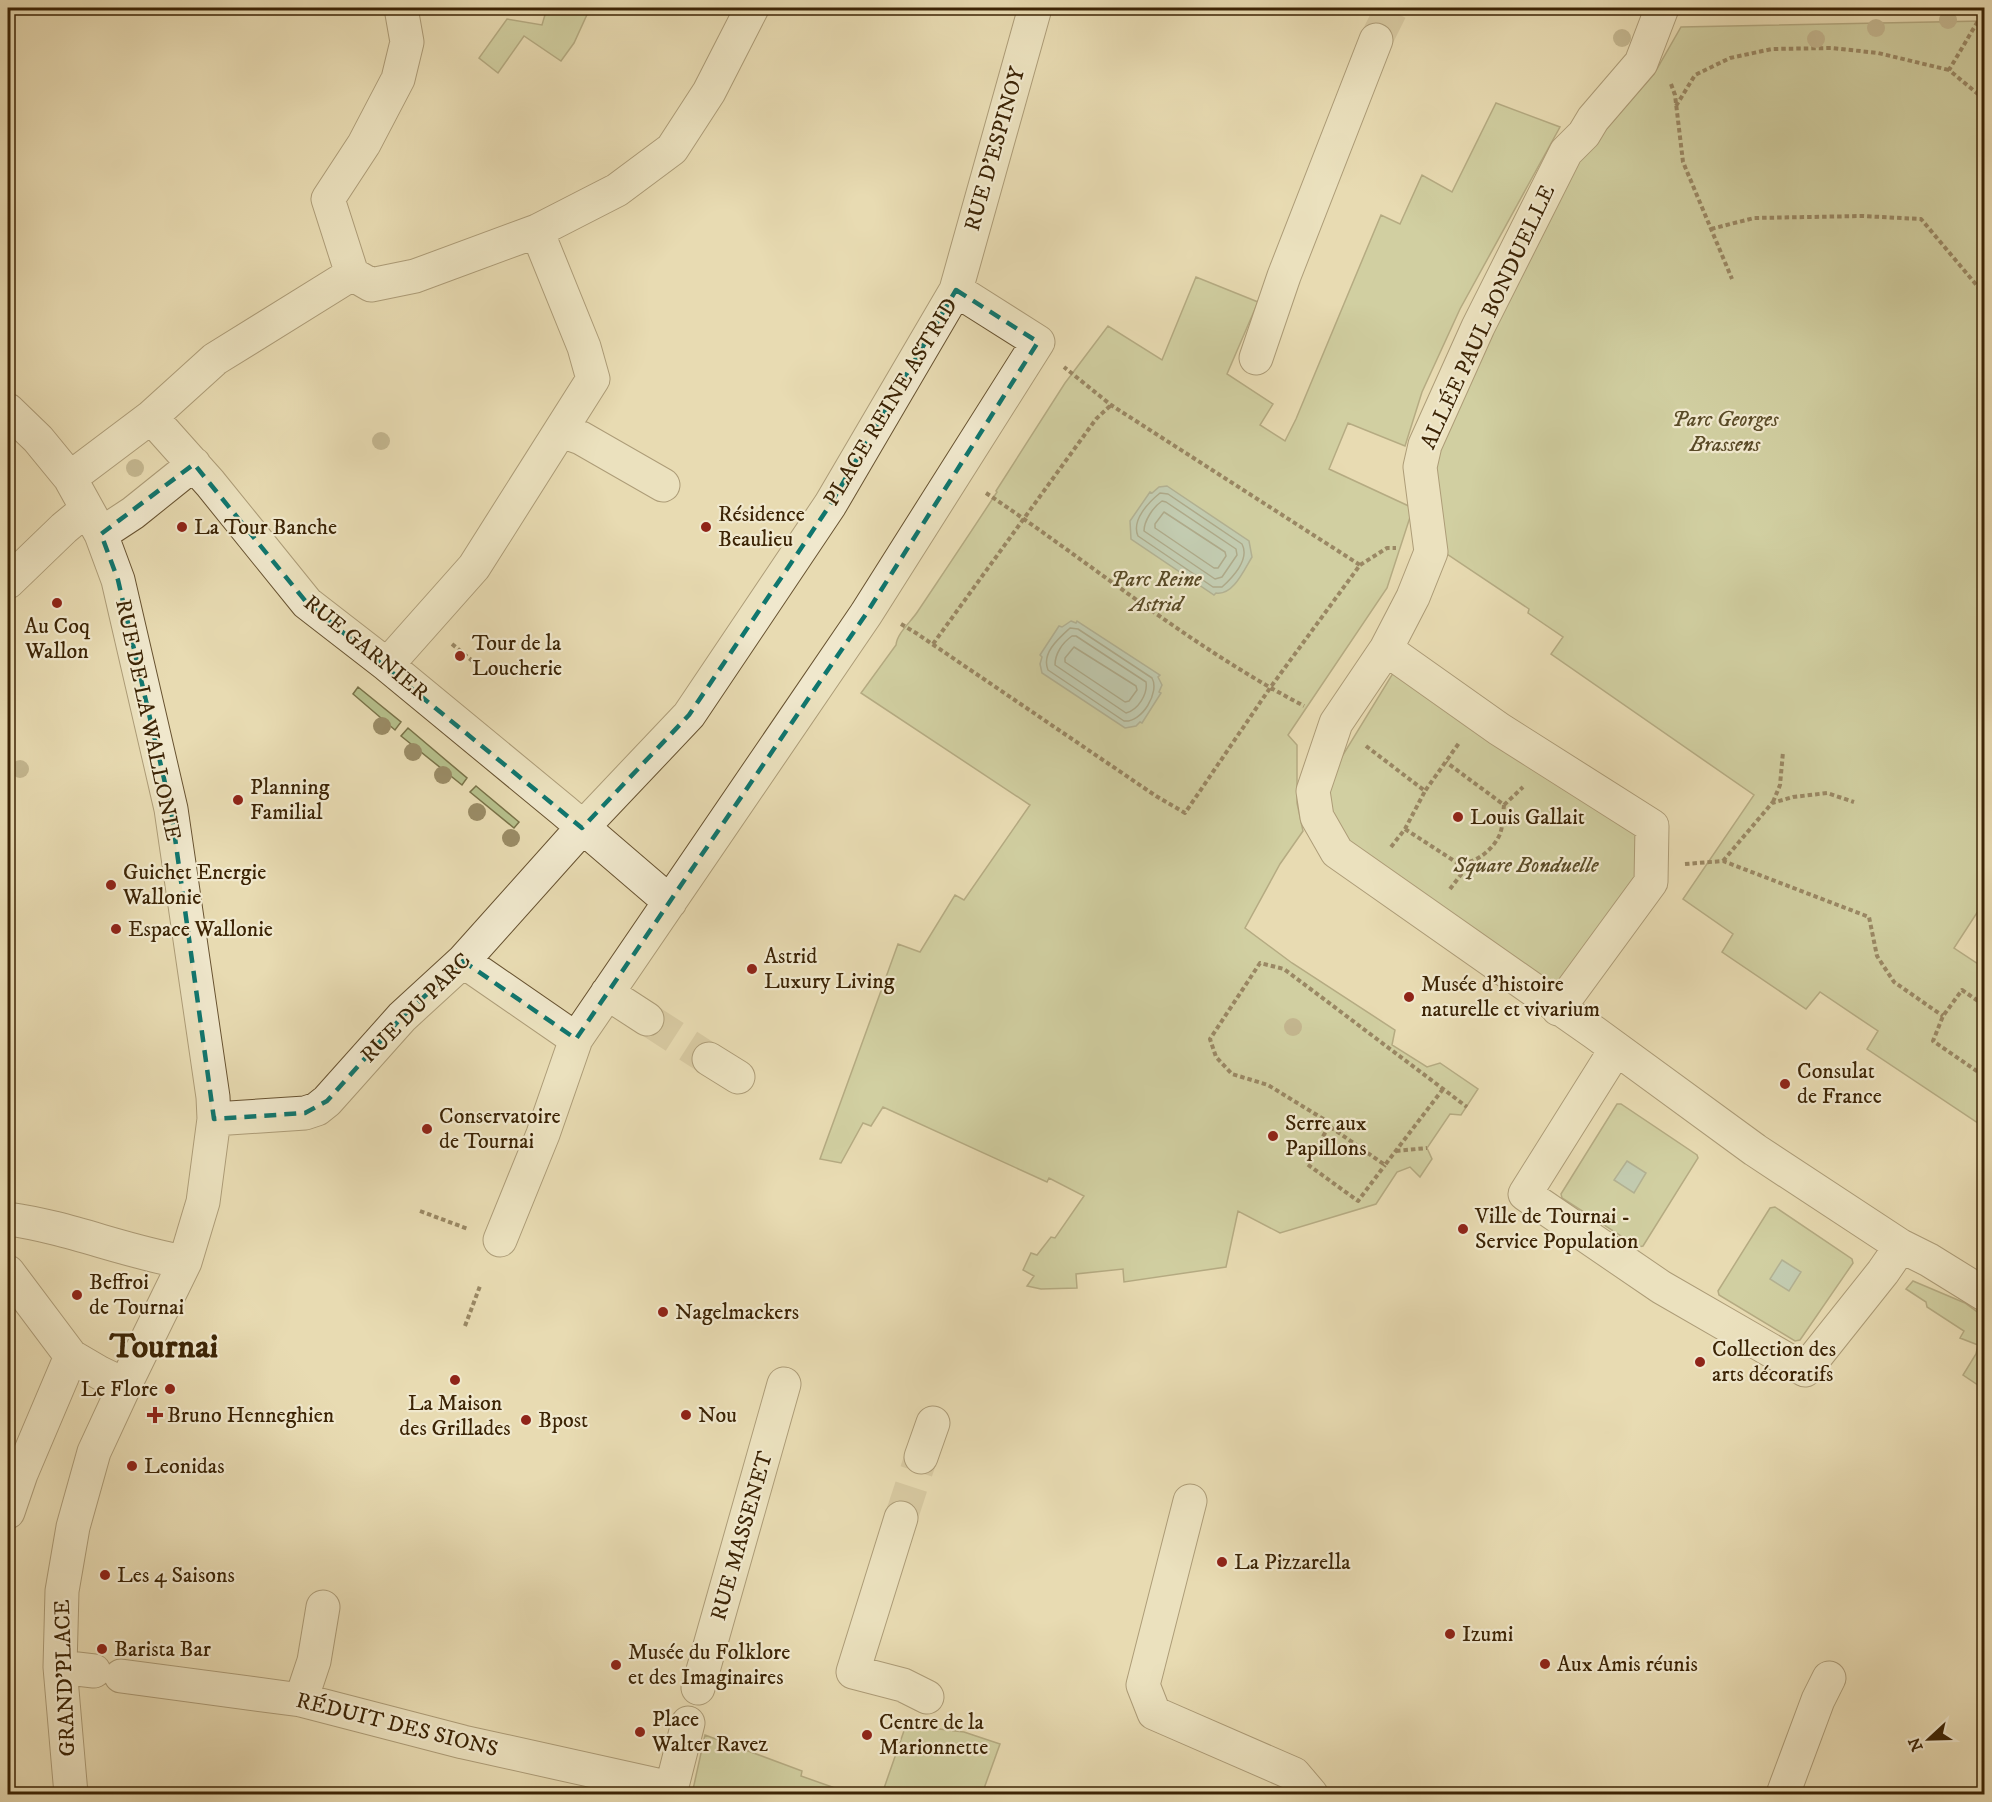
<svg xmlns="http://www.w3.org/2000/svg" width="1992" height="1802" font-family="'IM FELL DW Pica',serif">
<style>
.green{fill:#b6c08c;stroke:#797248;stroke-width:1.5}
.water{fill:#97bbaf;stroke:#737f6b;stroke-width:1.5}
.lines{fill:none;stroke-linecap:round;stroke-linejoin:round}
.shore{stroke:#6a705a;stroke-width:1.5}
.minor-tunnel{stroke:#c6b68f;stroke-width:33;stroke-dasharray:33 16;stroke-linecap:butt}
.minor-casing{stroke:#675230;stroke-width:35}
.path{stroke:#3c2405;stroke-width:4;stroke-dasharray:4.5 3;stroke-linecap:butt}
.minor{stroke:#f0e8cd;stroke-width:33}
.tree{fill:#9a8c66}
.marked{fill:none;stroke:#0f766e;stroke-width:4.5;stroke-dasharray:12 8;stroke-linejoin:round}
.poi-dot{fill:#8f2418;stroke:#f0e8cd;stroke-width:2}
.labels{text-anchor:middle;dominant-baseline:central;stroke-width:4.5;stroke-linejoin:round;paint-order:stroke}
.street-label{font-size:22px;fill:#3c2405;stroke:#f0e8cd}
.park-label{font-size:22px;font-style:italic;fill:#5a4b27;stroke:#f0e8cd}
.poi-label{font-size:22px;fill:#3c2405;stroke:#f0e8cd;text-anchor:start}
.town-label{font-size:34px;font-weight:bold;fill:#3c2405;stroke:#f0e8cd}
</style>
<rect width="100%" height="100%" fill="#e8dbb2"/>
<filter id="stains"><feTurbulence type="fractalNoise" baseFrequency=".00333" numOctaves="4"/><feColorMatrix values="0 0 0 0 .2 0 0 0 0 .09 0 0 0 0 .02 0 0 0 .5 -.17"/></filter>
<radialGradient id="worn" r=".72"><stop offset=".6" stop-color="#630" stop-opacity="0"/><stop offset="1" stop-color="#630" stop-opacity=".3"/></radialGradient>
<path class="green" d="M547 8H590L574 43 561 61 524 36 498 73 479 58 507 19 542 25Z
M1983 21 1984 22V902L1954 948 1984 968V1127L1867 1049 1878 1031 1820 992 1806 1009 1722 952 1733 934 1683 899 1754 795 1551 654 1563 637 1528 613 1529 609 1441 550 1424 479 1561 181 1654 74 1681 27Z
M1496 103 1560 127 1460 309 1422 392 1405 446 1348 423 1329 469 1413 508 1387 588 1288 735 1297 745V803L1303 831 1280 864 1245 928 1292 963 1395 1030 1392 1045 1427 1067 1440 1063 1478 1089 1461 1115 1450 1114 1427 1148 1432 1159 1420 1177 1410 1167 1397 1172 1376 1204 1280 1233 1238 1211 1226 1267 1124 1282 1123 1269 1076 1274 1077 1288 1041 1289 1027 1286 1034 1276 1023 1270 1031 1253 1037 1255 1051 1237 1055 1238 1084 1196 1049 1178 1047 1182 883 1107 871 1126 863 1123 841 1163 820 1159 898 944 920 952 955 895 964 900 1030 805 861 693 896 645C897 633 911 622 918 611 944 572 971 532 997 492L996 491 1065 383 1108 326 1162 360 1196 277 1258 302 1227 374 1273 404 1260 425 1285 441 1296 419 1381 215 1400 224 1422 175 1452 192Z
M1398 665 1639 828 1640 880 1551 1000 1342 848 1316 799Z
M358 687 401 722 395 730 353 694Z
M408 728 467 778 462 785 401 736Z
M476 786 519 822 514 828 470 792Z
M1617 1104H1621L1697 1155 1698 1158 1643 1246 1638 1247 1562 1198 1561 1194Z
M1775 1207 1852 1259 1853 1263 1800 1340 1795 1341 1719 1295 1718 1291 1770 1208Z
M1913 1281 1965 1303 1984 1317V1389L1963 1375 1976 1354 1978 1345 1960 1338 1964 1331 1927 1307 1926 1302 1906 1289Z
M906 1725 964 1732 1000 1744 982 1794H882Z
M705 1735 802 1771 801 1776 852 1794H692Z"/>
<path class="water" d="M1167 486 1249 541 1252 557C1244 570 1233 596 1216 593L1214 595 1131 539 1130 521 1150 492 1152 493 1159 487Z
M1071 621 1076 623 1077 621 1160 675 1158 677 1162 685 1159 692 1161 693 1142 723 1140 722 1136 726 1125 728 1042 673 1040 664 1042 657 1040 655 1059 626 1062 627Z
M1627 1161 1646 1173 1634 1193 1614 1180Z
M1782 1260 1801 1272 1789 1291 1770 1279Z"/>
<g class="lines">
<path class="shore" d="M1160 493 1168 494 1242 544C1250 559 1233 577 1222 587H1213L1138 536C1131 520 1149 502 1160 493Z
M1162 501 1166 502 1236 549 1237 555 1222 577 1215 579 1144 531C1144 521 1153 507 1162 501Z
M1164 512 1225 552 1226 556 1218 568H1214L1155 528V524Z
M1070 628 1078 629 1152 678C1160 692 1142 723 1124 721L1048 670C1041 653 1059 638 1070 628Z
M1072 636H1076L1146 682C1148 694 1138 710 1126 713L1055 665C1055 654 1062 643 1072 636Z
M1074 647 1136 686 1137 690 1129 701 1125 702 1065 662V658Z"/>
<path class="minor-tunnel" d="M1376 40 1392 8
M647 1019 709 1059
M901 1518 921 1457"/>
<defs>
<path id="minor" d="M1662 8 1641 63 1593 119 1584 134 1566 152 1478 327 1425 445 1420 467 1431 552 1413 597 1386 649 1336 723 1313 791 1317 817 1337 852 1595 1033 1755 1150 1901 1246 1929 1260 1984 1294
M352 274 371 285 415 276 537 231 617 190 672 149 709 92 752 8
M352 274 328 199 364 144 398 79 407 42 401 8
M1256 358 1284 276 1376 40
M8 410 38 439 70 478 101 534 118 580 171 809 213 1097 214 1119 203 1202 185 1262 125 1385 94 1452 73 1527 62 1591 60 1667 71 1794
M151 417 210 483 307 603 387 665 564 811 670 902
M561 431 581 438 663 485
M70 478 151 417 215 359 352 274
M101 534 133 513 194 464
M8 582 64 528 87 509
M1386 649 1499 729 1652 826 1651 882 1558 1009
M387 665 474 567 593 379 584 347 537 231
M463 961 576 1039
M607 993 647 1019
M1616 1049 1525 1194 1661 1287 1805 1370 1883 1272 1901 1246
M709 1059 738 1077
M214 1119 305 1113 317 1109 327 1101 402 1017 463 961 582 828 689 715 830 505 956 290 1035 8
M8 1219C68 1227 125 1252 185 1262
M500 1240 543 1134 576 1039 866 614 1038 342 956 290
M8 1272 71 1356 100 1373 125 1385
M921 1457 933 1423
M1190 1501 1143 1685 1154 1713 1294 1774 1311 1794
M8 1512 21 1474 71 1356
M901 1518 853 1672 903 1685 927 1697
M60 1667 94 1671
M121 1676 301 1700 463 1742 671 1788
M698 1688 784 1384
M301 1700 314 1661 323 1607
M670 1794 688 1723
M1783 1794 1818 1700 1829 1678"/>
</defs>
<use href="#minor" class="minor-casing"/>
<path class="path" d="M1984 18 1978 21 1949 70 1984 99
M1671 84 1675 95 1683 162 1732 279
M1676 106 1695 75 1730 58 1772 49 1832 48 1878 53 1949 70
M1711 229 1754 218 1862 216 1921 219 1984 294
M986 493C1092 564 1191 647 1304 706
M1360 565 1387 548H1396
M901 624 916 633 1156 796 1185 813 1270 688 1360 565 1111 405 1064 367
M452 644 476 664
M933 644 1096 419 1111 405
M1366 746 1425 791 1459 743
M1773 802 1780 785 1783 752
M1504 805 1523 787
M1405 829 1459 864C1476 863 1493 850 1500 834 1503 826 1503 814 1504 805L1446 762
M1391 847 1405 829 1425 791
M1723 861 1772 803 1793 797 1827 793 1854 802
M1685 864 1723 861 1869 917 1877 956 1894 982 1943 1016
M1450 889 1469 864
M1984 1005 1962 990 1943 1016 1933 1041 1984 1076
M1443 1089 1385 1165 1329 1126 1325 1120 1268 1085 1232 1074 1216 1057 1210 1039 1260 963 1284 969 1467 1107
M1329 1126 1307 1164 1358 1201 1385 1165
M1396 1151 1427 1148
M420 1211 468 1229
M465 1326 480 1286"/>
<use href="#minor" class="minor"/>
</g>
<g class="tree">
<circle cx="1948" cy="20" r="9"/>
<circle cx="1876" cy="28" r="9"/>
<circle cx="1622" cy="38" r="9"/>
<circle cx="1816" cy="39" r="9"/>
<circle cx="381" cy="441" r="9"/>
<circle cx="135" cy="468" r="9"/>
<circle cx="382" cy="726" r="9"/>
<circle cx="413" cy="752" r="9"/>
<circle cx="20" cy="769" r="9"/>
<circle cx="443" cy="775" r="9"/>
<circle cx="477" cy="812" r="9"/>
<circle cx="511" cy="838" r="9"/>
<circle cx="1293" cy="1027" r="9"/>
</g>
<path d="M0 0H1992V1802H0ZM956 290 1038 342 866 614 576 1039 463 961 402 1017 327 1101 305 1113 214 1119 171 809 118 580 101 534 194 464 307 603 582 828 689 715 830 505Z" fill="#e8dbb2" fill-opacity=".55" fill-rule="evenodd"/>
<path class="marked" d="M956 290 1038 342 866 614 576 1039 463 961 402 1017 327 1101 305 1113 214 1119 171 809 118 580 101 534 194 464 307 603 582 828 689 715 830 505Z"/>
<g class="poi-dot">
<circle cx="182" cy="527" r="6"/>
<circle cx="706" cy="527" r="6"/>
<circle cx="57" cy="603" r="6"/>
<circle cx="460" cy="656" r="6"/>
<circle cx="238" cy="800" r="6"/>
<circle cx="1458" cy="817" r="6"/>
<circle cx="111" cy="885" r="6"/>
<circle cx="116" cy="929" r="6"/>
<circle cx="752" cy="969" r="6"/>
<circle cx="1409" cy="997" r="6"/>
<circle cx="1785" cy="1084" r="6"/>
<circle cx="427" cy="1129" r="6"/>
<circle cx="1273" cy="1136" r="6"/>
<circle cx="1463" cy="1229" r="6"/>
<circle cx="77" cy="1295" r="6"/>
<circle cx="663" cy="1312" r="6"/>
<circle cx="1700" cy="1362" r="6"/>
<circle cx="455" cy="1380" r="6"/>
<circle cx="170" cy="1389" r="6"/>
<path d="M152 1406h6v6h6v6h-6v6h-6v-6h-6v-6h6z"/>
<circle cx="686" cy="1415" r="6"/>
<circle cx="526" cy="1420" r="6"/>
<circle cx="132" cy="1466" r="6"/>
<circle cx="1222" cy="1562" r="6"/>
<circle cx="105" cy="1575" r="6"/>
<circle cx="1450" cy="1634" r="6"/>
<circle cx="102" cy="1649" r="6"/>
<circle cx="1545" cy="1664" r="6"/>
<circle cx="616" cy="1665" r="6"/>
<circle cx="640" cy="1732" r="6"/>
<circle cx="867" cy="1735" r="6"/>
</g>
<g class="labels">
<g class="street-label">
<text transform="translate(995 149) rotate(-74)">RUE D'ESPINOY</text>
<text transform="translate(1488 317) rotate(-65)">ALLÉE PAUL BONDUELLE</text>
<text transform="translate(891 402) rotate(-59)">PLACE REINE ASTRID</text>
<text transform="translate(366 648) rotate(39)">RUE GARNIER</text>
<text transform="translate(148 720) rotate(78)">RUE DE LA WALLONIE</text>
<text transform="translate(416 1008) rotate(-45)">RUE DU PARC</text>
<text transform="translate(742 1536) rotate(-74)">RUE MASSENET</text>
<text transform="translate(65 1678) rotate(-92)">GRAND'PLACE</text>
<text transform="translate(397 1725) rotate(14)">RÉDUIT DES SIONS</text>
</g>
<g class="park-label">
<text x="1725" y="419">Parc Georges<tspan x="1725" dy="25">Brassens</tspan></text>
<text x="1156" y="579">Parc Reine<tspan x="1156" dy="25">Astrid</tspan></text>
<text x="1526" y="865">Square Bonduelle</text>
</g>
<g class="poi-label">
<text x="718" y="514">Résidence<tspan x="718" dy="25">Beaulieu</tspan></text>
<text x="194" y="527">La Tour Banche</text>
<text x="57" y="626" text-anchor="middle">Au Coq<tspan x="57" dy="25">Wallon</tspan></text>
<text x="472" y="643">Tour de la<tspan x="472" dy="25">Loucherie</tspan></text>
<text x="250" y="787">Planning<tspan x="250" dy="25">Familial</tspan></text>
<text x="1470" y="817">Louis Gallait</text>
<text x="123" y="872">Guichet Energie<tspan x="123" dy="25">Wallonie</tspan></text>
<text x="128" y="929">Espace Wallonie</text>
<text x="764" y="956">Astrid<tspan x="764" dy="25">Luxury Living</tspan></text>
<text x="1421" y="984">Musée d'histoire<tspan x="1421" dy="25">naturelle et vivarium</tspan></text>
<text x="1797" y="1071">Consulat<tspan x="1797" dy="25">de France</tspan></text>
<text x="439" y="1116">Conservatoire<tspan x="439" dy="25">de Tournai</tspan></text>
<text x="1285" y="1123">Serre aux<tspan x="1285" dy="25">Papillons</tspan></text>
<text x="1475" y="1216">Ville de Tournai -<tspan x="1475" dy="25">Service Population</tspan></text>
<text x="89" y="1282">Beffroi<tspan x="89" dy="25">de Tournai</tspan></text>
<text x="675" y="1312">Nagelmackers</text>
<text x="1712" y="1349">Collection des<tspan x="1712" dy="25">arts décoratifs</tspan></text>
<text x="158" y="1389" text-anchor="end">Le Flore</text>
<text x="455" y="1403" text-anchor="middle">La Maison<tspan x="455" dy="25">des Grillades</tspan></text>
<text x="167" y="1415">Bruno Henneghien</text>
<text x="698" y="1415">Nou</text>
<text x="538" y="1420">Bpost</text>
<text x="144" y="1466">Leonidas</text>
<text x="1234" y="1562">La Pizzarella</text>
<text x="117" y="1575">Les 4 Saisons</text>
<text x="1462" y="1634">Izumi</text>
<text x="114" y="1649">Barista Bar</text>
<text x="628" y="1652">Musée du Folklore<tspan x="628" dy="25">et des Imaginaires</tspan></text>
<text x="1557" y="1664">Aux Amis réunis</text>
<text x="652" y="1719">Place<tspan x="652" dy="25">Walter Ravez</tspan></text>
<text x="879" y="1722">Centre de la<tspan x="879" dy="25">Marionnette</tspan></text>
</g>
<g class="town-label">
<text x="164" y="1347">Tournai</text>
</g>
</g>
<rect width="1992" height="1802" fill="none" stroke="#e8dbb2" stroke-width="30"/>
<rect x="9" y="9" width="1974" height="1784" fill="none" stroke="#3c2405" stroke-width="3"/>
<rect x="15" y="15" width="1962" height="1772" fill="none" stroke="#3c2405" stroke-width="1.5"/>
<g transform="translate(1929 1739) rotate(248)" stroke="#f0e8cd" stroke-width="4.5" paint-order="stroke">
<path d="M0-4.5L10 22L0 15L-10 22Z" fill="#3c2405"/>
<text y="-9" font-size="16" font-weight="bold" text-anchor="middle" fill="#3c2405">N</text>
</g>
<rect width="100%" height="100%" filter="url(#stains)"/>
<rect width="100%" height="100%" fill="url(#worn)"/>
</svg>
